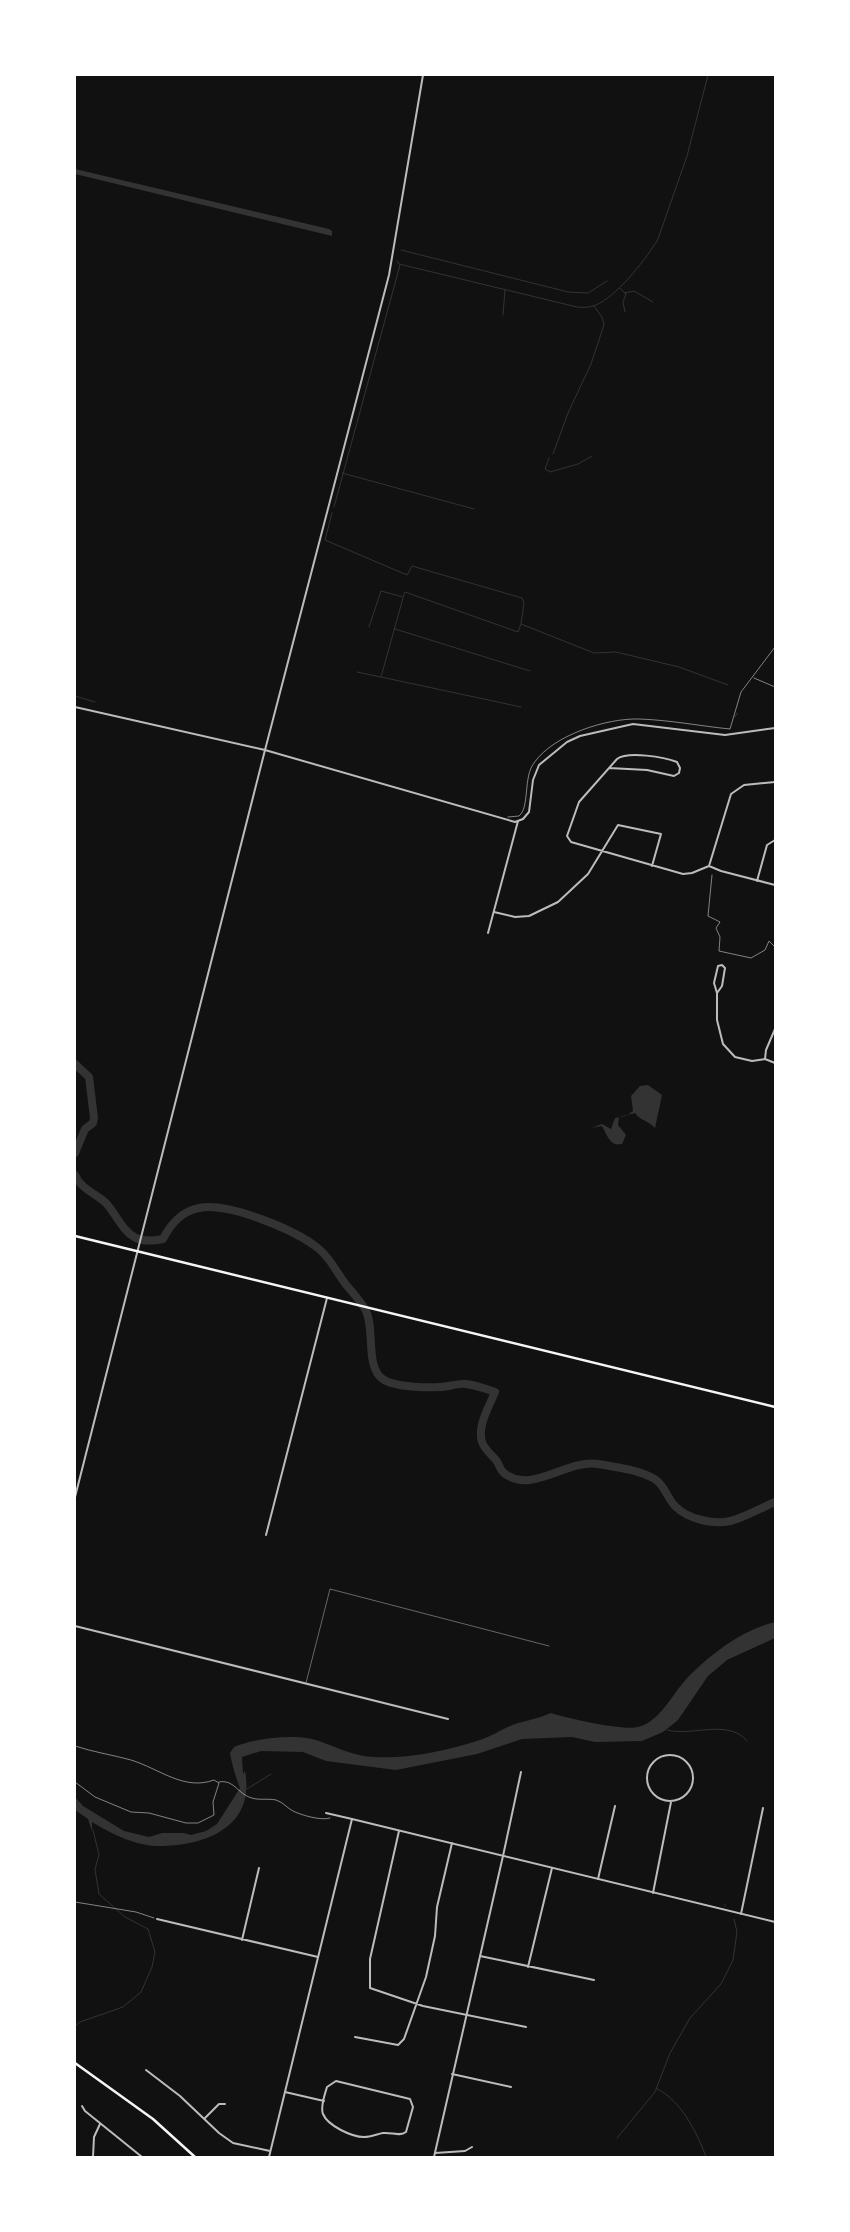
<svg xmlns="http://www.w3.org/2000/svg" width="850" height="2232" font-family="Rubik,sans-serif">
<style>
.water{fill:#333}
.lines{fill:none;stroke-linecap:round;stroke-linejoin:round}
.stream{stroke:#333;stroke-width:1}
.river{stroke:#333;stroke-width:8}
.path{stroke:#f5f5f5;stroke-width:0.5}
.service{stroke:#bcbcbc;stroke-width:0.5}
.minor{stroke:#bcbcbc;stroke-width:2}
.tertiary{stroke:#bcbcbc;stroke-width:2}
.secondary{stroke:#f5f5f5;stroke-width:2.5}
</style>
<rect width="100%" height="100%" fill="#111"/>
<path class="water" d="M75 169 329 229 332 231V236L75 174Z
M648 1085 662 1095 655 1128C649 1121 639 1120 635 1113L619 1117 618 1125 626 1135 622 1144C610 1147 607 1135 602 1126L591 1128 602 1124 611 1129 615 1118 626 1116 633 1111 631 1096 640 1086Z
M775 1622V1638L727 1660 708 1676 678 1720 663 1732 642 1741 595 1742 572 1737 522 1739 477 1754 396 1770 326 1761 303 1752 261 1751 242 1757 243 1774 245 1771C256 1828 203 1847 156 1846 134 1845 110 1833 92 1822V1831L88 1819 75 1810V1797L83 1806 124 1831 149 1837 162 1833H184L191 1835 206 1831 217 1824 240 1788C236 1778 232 1765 230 1753L234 1747C256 1738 297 1733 319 1741 336 1747 356 1757 374 1757 408 1759 447 1751 480 1740 493 1736 505 1727 518 1723 529 1720 540 1718 551 1713 566 1718 623 1731 638 1727 661 1722 674 1690 691 1674 715 1651 743 1630 775 1622Z"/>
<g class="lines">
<path class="stream" d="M401 250 568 292 588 293 607 281
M397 261 399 264 577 307C585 308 593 307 600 303 620 292 647 258 658 239L687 156 708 75
M620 288 626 294 623 302 625 312
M625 293 634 291 653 302
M503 315 505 290
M553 454 568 413 591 364 604 325 602 317 594 306
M549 458 545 469 550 472 578 464 592 456
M342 473 474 509
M334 507 400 265
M332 513 325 540 407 575 412 566 522 598 524 603 521 624 594 653 616 652 679 667 728 685
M369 627 381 591 403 597 405 592 518 632 521 624
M395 629 530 671
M357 672 381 677 403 598
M381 677 521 707
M75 696 95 702
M735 717 737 713
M667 1730C692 1737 728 1718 747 1741
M247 1789 271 1774
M725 1904V1906
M75 2026 80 2022 123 2007 141 1992 152 1967 155 1952 148 1929 125 1917 99 1894 95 1869 99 1855 93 1830
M657 2089C680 2099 698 2134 706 2157
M617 2138 655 2092 670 2053 690 2018 721 1984 733 1960 737 1932 734 1919"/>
<path class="river" d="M75 1064 89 1077 94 1118 93 1123 85 1129 75 1153
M75 1175C81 1189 95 1193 106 1203 116 1214 122 1231 136 1238 145 1242 154 1241 163 1239 170 1225 182 1211 199 1208 228 1202 296 1230 319 1249 330 1258 336 1271 344 1282 351 1291 359 1299 365 1309 376 1328 364 1368 384 1380 396 1387 426 1388 440 1387 448 1387 457 1383 466 1384 476 1385 486 1389 495 1392 489 1407 477 1426 482 1442 484 1449 492 1455 496 1460 499 1464 500 1470 504 1473 532 1495 566 1459 598 1464 615 1467 641 1470 656 1480 665 1486 668 1500 676 1507 688 1519 714 1525 730 1521 741 1519 763 1507 775 1502"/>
<path class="path" d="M754 678 775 687
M508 817 519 816C530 807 523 777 534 763 553 735 607 718 639 719 670 720 700 726 730 729L741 692 775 647
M712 875 708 916 720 922 716 928 720 937 719 951 751 958 765 950 769 941 775 947
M75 1746C93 1752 113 1755 131 1760 160 1769 184 1791 214 1780L219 1783 213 1802 214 1815 198 1823H186L149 1813 131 1812 95 1797 75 1782
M219 1782C233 1779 238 1793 249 1797 258 1801 267 1798 276 1800 283 1802 287 1808 293 1811 301 1815 321 1821 330 1818
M75 1902 136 1912 154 1918"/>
<path class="service" d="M306 1683 330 1589 549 1646"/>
<path class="minor" d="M75 707 265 750 389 275 423 75
M609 768 647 770 674 776 679 773 680 768 677 762C664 757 628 751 617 759L579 802 567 836 571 842 683 874 692 873 709 866 721 871 775 885
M709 866 731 794 744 785 775 782
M757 881 767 845 775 840
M494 912 515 917 529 916 558 902 588 874 618 825 661 834 652 866
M488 933 518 821
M717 993 722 986 725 968 722 965 718 966 714 983 717 993V1020L723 1044 735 1057 752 1061 765 1059 775 1063
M765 1059 766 1050 775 1029
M266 1535 327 1298
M75 1626 448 1719
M647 1778a23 23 0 1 1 46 0a23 23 0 1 1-46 0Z
M326 1813 352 1819
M399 1831 370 1959V1988L423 2006 526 2027
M503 1856 521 1772
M598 1879 615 1806
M653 1893 671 1802
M741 1914 763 1808
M157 1919 318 1957
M242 1940 259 1868
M480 1956 594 1980
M528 1967 552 1868
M355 2037 398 2045 404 2039 426 1977 435 1936 437 1907 452 1843
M146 2070 180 2096 219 2133 233 2143 270 2151
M452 2074 511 2087
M336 2081 410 2099 413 2107 406 2132C399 2137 392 2132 383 2133 377 2134 371 2137 364 2137 352 2137 328 2126 323 2114 320 2107 325 2094 327 2087Z
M285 2092 324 2101
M82 2106 85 2111 142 2157
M205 2118 219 2104H225
M435 2153 465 2151 472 2147
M93 2157 94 2137 100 2124"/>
<path class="tertiary" d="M75 1497 265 750 515 822 523 819 529 812 533 780 539 765 567 742 580 736 633 724 725 735 775 728
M269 2157 352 1819 775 1922
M434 2157 503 1856"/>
<path class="secondary" d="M75 1236 775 1407
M75 2063 153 2119 195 2157"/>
</g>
<rect width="850" height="2232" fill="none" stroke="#ffffff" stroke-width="152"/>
</svg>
